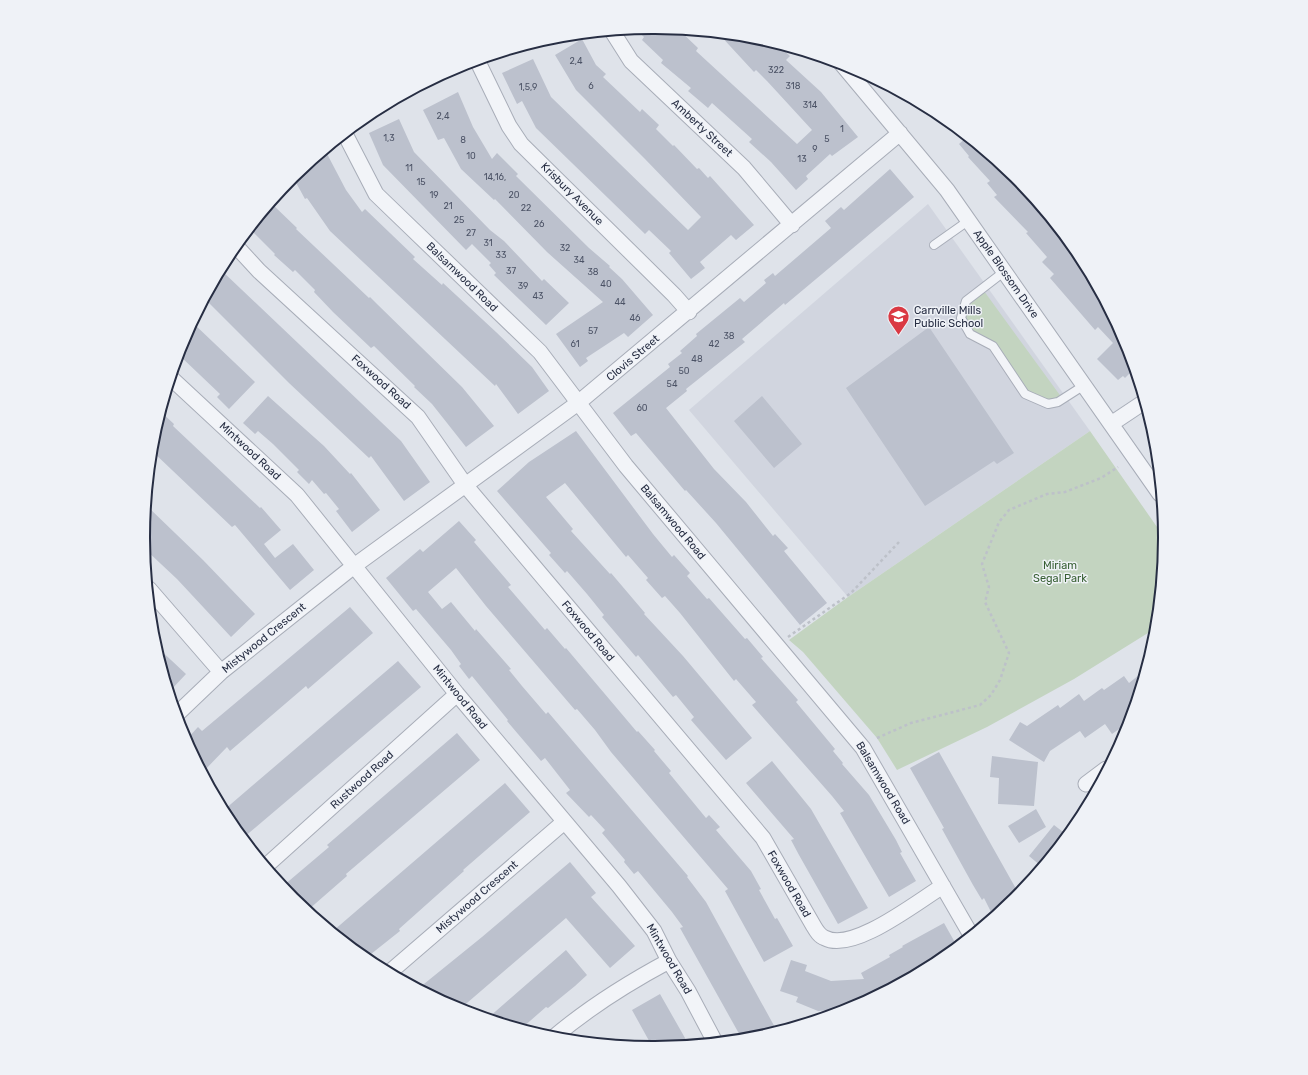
<svg xmlns="http://www.w3.org/2000/svg" width="1308" height="1075" font-family="Rubik,sans-serif">
<style>
.built{fill:#d1d5df}
.green{fill:#c3d4c0}
.building{fill:#bcc1cd}
.lines{fill:none;stroke-linecap:round;stroke-linejoin:round}
.lane-casing{stroke:#a8adb8;stroke-width:10}
.street-casing{stroke:#a8adb8;stroke-width:17}
.path{stroke:#bdc1c9;stroke-width:2.5;stroke-dasharray:3 3;stroke-linecap:butt}
.lane{stroke:#f2f4f8;stroke-width:8}
.street{stroke:#f2f4f8;stroke-width:15}
.labels{text-anchor:middle;dominant-baseline:central;stroke-width:3;stroke-linejoin:round;paint-order:stroke}
.number-label{font-size:9px;fill:#4c5366}
.street-label{font-size:11px;fill:#272e43;stroke:#eff2f7}
.poi-label{font-size:11px;fill:#272e43;stroke:#eff2f7;text-anchor:start}
.park-label{font-size:11px;fill:#375f33;stroke:#eff2f7}
.rim{fill:none;stroke:#272e43;stroke-width:2}
</style>
<rect width="100%" height="100%" fill="#dfe3ea"/>
<path class="built" d="M928 204 1090 431 848 597 689 410Z"/>
<path class="green" d="M984 291 1062 398 1048 402 1026 392 993 344 971 332 964 318 968 302Z
M1090 431 1164 537 1156 628 1074 679 987 727 897 770 877 738 803 652 789 640 848 597Z"/>
<path class="building" d="M654 27 678 29 698 48 696 51 797 144 812 130 767 81 756 70 754 72 718 33 754 37 777 44 790 56 786 60 821 92 858 137 832 156 830 154 806 176 808 179 796 190 771 162 749 142 752 139 712 103 708 108 688 91 691 88 661 63 663 60 642 40 644 37 635 29Z
M582 39 596 65 606 74 603 77 640 112 642 109 659 125 656 129 673 146 674 145 697 169 699 168 708 178 710 176 754 225 736 240 731 235 700 262 705 268 691 279 669 253 671 251 649 230 645 234 536 128 522 101 517 104 502 73 533 59 551 97 688 230 701 217 645 159 576 90 555 55Z
M458 92 473 127 492 159 497 153 518 174 516 176 589 248 610 266 609 267 622 279 653 315 628 337 624 333 586 358 588 361 580 367 556 334 603 302 547 252 495 199 494 200 461 169 444 138 438 140 423 110Z
M399 119 414 152 490 230 504 241 542 281 544 279 569 303 546 325 494 275 496 273 489 265 491 263 472 244 466 250 383 165 369 133Z
M967 137 1015 177 1081 258 1126 342 1133 370 1125 378 1123 376 1118 380 1097 359 1113 343 1098 327 1095 330 1050 278 1054 274 1042 262 1047 257 1026 233 1028 232 994 197 997 195 987 183 990 181 968 157 969 156 959 144Z
M325 150 346 190 362 212 365 209 415 257 413 259 442 285 443 283 496 332 532 367 549 391 518 414 496 384 495 386 330 231 307 198 305 199 293 177Z
M890 169 914 197 785 305 784 303 742 339 745 342 686 389 687 391 666 408 714 469 746 502 773 536 775 534 788 548 784 551 827 603 800 625 716 523 686 490 685 491 636 433 631 436 613 413 670 367 668 364 682 353 680 351 697 336 696 334 740 298 744 302 766 283 764 280 773 273 775 276 831 228 825 221 841 207 844 210Z
M271 203 297 228 296 229 369 298 370 297 378 305 462 387 494 426 466 447 432 404 414 387 415 386 374 346 371 348 333 312 314 292 315 290 295 270 293 272 274 255 275 254 250 229Z
M221 270 401 441 430 482 404 501 371 456 369 458 289 383 205 299Z
M193 323 255 382 229 409 217 397 220 394 179 355 182 342Z
M929 327 1014 453 997 464 994 461 925 506 846 388Z
M268 396 324 446 350 474 351 473 380 510 352 532 336 511 339 509 326 493 324 494 312 480 309 484 297 472 299 470 273 444 258 431 255 434 243 423Z
M762 396 802 444 774 468 734 421Z
M161 412 174 424 173 426 260 508 261 507 281 530 264 544 275 558 293 544 314 570 290 590 235 525 232 527 152 451 153 438Z
M576 431 653 534 672 557 674 555 690 573 687 576 707 599 709 598 745 639 747 638 763 657 761 658 798 700 796 702 835 749 833 751 843 763 842 764 869 795 896 840 902 852 900 853 916 881 889 897 840 813 844 811 832 796 752 705 756 702 736 679 734 681 680 613 665 596 662 598 646 580 648 578 628 555 626 557 565 483 546 497 573 529 571 531 610 574 611 573 645 613 644 614 683 656 752 738 726 760 691 720 694 717 676 695 673 697 638 655 636 657 602 617 604 615 587 594 567 571 565 573 549 555 551 553 497 491 529 462Z
M147 506 203 560 255 614 231 637 177 579 145 549 144 537Z
M459 521 476 540 474 542 511 585 508 587 545 630 547 628 565 649 566 648 637 732 638 731 655 750 654 751 671 771 669 773 706 818 709 815 720 827 716 830 751 871 761 889 759 890 775 919 777 918 793 946 764 962 725 891 728 889 611 752 595 730 577 709 575 710 486 606 456 568 428 592 442 609 451 602 475 631 476 629 511 669 509 670 522 686 546 714 548 712 688 876 687 877 706 902 777 1031 753 1038 742 1039 680 928 683 927 672 912 638 871 634 874 624 862 625 860 602 833 605 830 591 815 589 817 566 793 570 790 545 758 541 761 507 721 508 720 472 676 469 679 459 666 461 664 451 650 416 609 413 611 386 578 420 549 423 552Z
M350 607 373 633 308 689 306 686 230 751 227 747 203 772 186 740 198 727 202 731Z
M156 646 186 674 170 691 169 690Z
M398 661 421 687 243 838 229 821 224 810Z
M1144 671 1129 722 1112 734 1105 724 1085 738 1080 731 1050 751 1044 762 1009 740 1020 722 1027 726 1058 705 1060 708 1079 694 1084 701 1102 688 1104 690 1124 676 1129 683Z
M457 733 480 760 346 874 347 876 308 910 293 898 283 886 329 847 327 845Z
M939 752 1019 894 993 916 984 898 982 900 973 885 942 829 944 828 910 768Z
M992 756 1038 762 1034 806 998 804 999 778 990 777Z
M772 761 811 809 868 908 838 924 799 855 791 840 794 839 746 783Z
M505 783 530 812 463 870 464 871 399 929 400 931 366 958 333 931Z
M1036 809 1046 827 1019 843 1008 826Z
M1054 825 1067 835 1041 866 1029 856Z
M570 862 596 893 591 897 635 946 610 968 566 918 460 1009 419 988 482 937Z
M944 923 957 946 937 962 849 1009 818 1011 796 1002 798 997 780 991 791 960 807 965 805 971 831 981 864 979 861 973 890 957 889 955 903 947 902 946Z
M566 950 587 975 575 986 548 1008 546 1007 522 1028 488 1018Z
M660 994 685 1038 687 1045 653 1048 632 1010Z"/>
<g class="lines">
<defs>
<path id="lane" d="M934 245 968 221
M1005 271 966 301 961 318 970 334 993 346 1025 394 1048 404 1058 402 1083 386"/>
<path id="street" d="M612 31 631 61 744 168 792 225
M477 60 509 126 521 144 674 295 689 312
M841 63 947 190 1160 494
M345 134 376 194 540 352 626 466 863 748 971 935
M236 246 259 271 418 417 466 486 763 838 813 925C816 930 819 936 825 938 853 953 918 901 943 886
M171 378 297 495 457 694 619 886 654 931 669 961 688 991 715 1042
M1111 424 1144 402
M149 589 221 672
M177 714 221 672 354 566 578 403 900 133
M1086 784 1106 769
M266 866 457 694
M390 972 564 822
M553 1038C588 1008 628 983 669 961"/>
</defs>
<use href="#lane" class="lane-casing"/>
<use href="#street" class="street-casing"/>
<path class="path" d="M788 637 851 593 899 542
M877 738 911 723 980 705 991 695 1000 680 1009 653 985 602 989 587 982 564 999 522 1009 510 1047 494 1065 492 1101 478 1118 467"/>
<use href="#lane" class="lane"/>
<use href="#street" class="street"/>
</g>
<defs>
<symbol id="school-pin" viewBox="-11 -11 22 30"><path d="M0 17L-7.5 6A9.5 9.5 0 1 1 7.5 6Z" fill="#da3943" stroke="#eff2f7"/><path d="M0-5L7-2L0 1L-7-2ZM-4 1L0 2.5L4 1V4Q0 6-4 4Z" fill="#fff"/></symbol>
</defs>
<g fill-rule="evenodd">
<use href="#school-pin" x="886" y="304" width="25" height="34"/>
</g>
<g class="labels">
<g class="number-label">
<text x="576" y="61">2,4</text>
<text x="776" y="70">322</text>
<text x="591" y="86">6</text>
<text x="793" y="86">318</text>
<text x="528" y="87">1,5,9</text>
<text x="810" y="105">314</text>
<text x="443" y="116">2,4</text>
<text x="842" y="129">1</text>
<text x="389" y="138">1,3</text>
<text x="827" y="139">5</text>
<text x="463" y="140">8</text>
<text x="815" y="149">9</text>
<text x="471" y="156">10</text>
<text x="802" y="159">13</text>
<text x="409" y="168">11</text>
<text x="495" y="177">14,16,</text>
<text x="421" y="182">15</text>
<text x="434" y="195">19</text>
<text x="514" y="195">20</text>
<text x="448" y="206">21</text>
<text x="526" y="208">22</text>
<text x="459" y="220">25</text>
<text x="539" y="224">26</text>
<text x="471" y="233">27</text>
<text x="488" y="243">31</text>
<text x="565" y="248">32</text>
<text x="501" y="255">33</text>
<text x="579" y="260">34</text>
<text x="511" y="271">37</text>
<text x="593" y="272">38</text>
<text x="606" y="284">40</text>
<text x="523" y="286">39</text>
<text x="538" y="296">43</text>
<text x="620" y="302">44</text>
<text x="635" y="318">46</text>
<text x="593" y="331">57</text>
<text x="729" y="336">38</text>
<text x="575" y="344">61</text>
<text x="714" y="344">42</text>
<text x="697" y="359">48</text>
<text x="684" y="371">50</text>
<text x="672" y="384">54</text>
<text x="642" y="408">60</text>
</g>
<g class="street-label">
<text transform="translate(702 128) rotate(43)">Amberty Street</text>
<text transform="translate(572 194) rotate(45)">Krisbury Avenue</text>
<text transform="translate(1006 274) rotate(55)">Apple Blossom Drive</text>
<text transform="translate(462 277) rotate(44)">Balsamwood Road</text>
<text transform="translate(633 358) rotate(-40)">Clovis Street</text>
<text transform="translate(381 382) rotate(42)">Foxwood Road</text>
<text transform="translate(250 451) rotate(43)">Mintwood Road</text>
<text transform="translate(673 522) rotate(50)">Balsamwood Road</text>
<text transform="translate(588 631) rotate(50)">Foxwood Road</text>
<text transform="translate(264 638) rotate(-39)">Mistywood Crescent</text>
<text transform="translate(460 697) rotate(51)">Mintwood Road</text>
<text transform="translate(362 780) rotate(-42)">Rustwood Road</text>
<text transform="translate(883 783) rotate(59)">Balsamwood Road</text>
<text transform="translate(789 884) rotate(60)">Foxwood Road</text>
<text transform="translate(477 897) rotate(-41)">Mistywood Crescent</text>
<text transform="translate(669 959) rotate(60)">Mintwood Road</text>
</g>
<g class="poi-label">
<text x="914" y="310">Carrville Mills<tspan x="914" dy="13">Public School</tspan></text>
</g>
<g class="park-label">
<text x="1060" y="565">Miriam<tspan x="1060" dy="13">Segal Park</tspan></text>
</g>
</g>
<path d="M0 0H1308V1075H0ZM653 34H655A503 503 0 0 1 1158 537V538A503 503 0 0 1 655 1041H653A503 503 0 0 1 150 538V537A503 503 0 0 1 653 34Z" fill="#eff2f7" fill-rule="evenodd"/>
<path class="rim" d="M653 34H655A503 503 0 0 1 1158 537V538A503 503 0 0 1 655 1041H653A503 503 0 0 1 150 538V537A503 503 0 0 1 653 34Z"/>
</svg>
